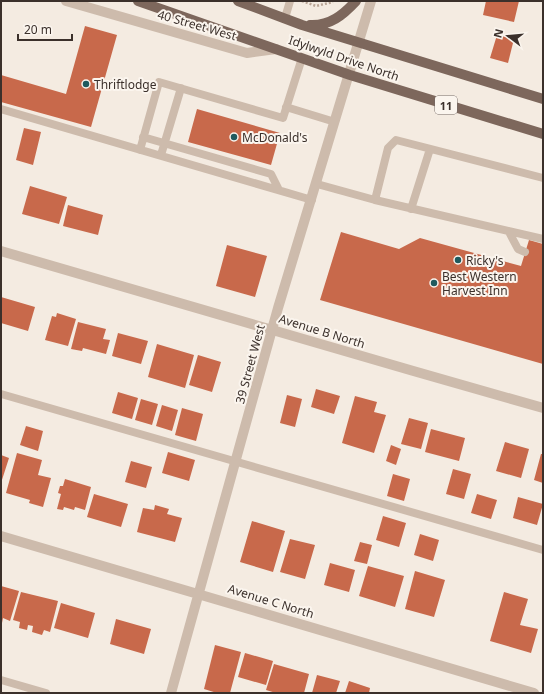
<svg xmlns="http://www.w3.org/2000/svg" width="544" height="694" font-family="'Noto Sans',sans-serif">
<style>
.building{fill:#c8694b}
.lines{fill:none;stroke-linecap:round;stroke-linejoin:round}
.path{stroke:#b9a596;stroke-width:2.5;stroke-dasharray:2 2;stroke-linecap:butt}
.lane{stroke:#cdbbac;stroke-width:8}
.street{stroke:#cdbbac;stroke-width:10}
.primary{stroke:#7d675c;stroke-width:10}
.poi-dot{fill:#1f5a5e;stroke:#fbf5ee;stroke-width:1.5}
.labels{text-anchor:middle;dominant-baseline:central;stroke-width:4;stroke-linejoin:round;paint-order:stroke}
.shield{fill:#fbf5ee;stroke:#756b66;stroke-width:1}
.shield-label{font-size:11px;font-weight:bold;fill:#3b302b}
.street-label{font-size:12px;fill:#3b302b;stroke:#fbf5ee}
.poi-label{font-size:12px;fill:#3b302b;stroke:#fbf5ee;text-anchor:start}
</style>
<rect width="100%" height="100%" fill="#f4ebe1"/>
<path class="building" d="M486 1H519L514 22 483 15Z
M85 26 117 35 91 127 1 102V75L66 94Z
M497 35 514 39 508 63 490 58Z
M197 109 280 133 271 165 188 142Z
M24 128 41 132 33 165 16 160Z
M30 186 67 197 59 224 22 214Z
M68 205 103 215 98 235 63 226Z
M341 232 399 249 420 238 521 266 529 240 543 244V364L320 300Z
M227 245 267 256 255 297 216 286Z
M1 297 35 307 28 331 1 323Z
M57 313 76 319 68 346 45 340 52 316 56 317Z
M78 322 106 329 103 339 110 340 106 354 83 348 82 351 71 349Z
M118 333 148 341 141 364 112 356Z
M157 344 194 355 185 388 148 377Z
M198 355 221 362 212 392 189 385Z
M316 389 340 396 334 414 311 407Z
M118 392 138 398 132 419 112 413Z
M287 395 302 399 295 427 280 423Z
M355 396 377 402 374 412 386 415 374 453 342 443Z
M141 399 158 404 152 425 135 420Z
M162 405 178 410 172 431 156 426Z
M182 408 203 414 196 441 175 435Z
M409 418 428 423 421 449 401 444Z
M26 426 43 431 38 451 20 445Z
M431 429 465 438 459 461 425 452Z
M505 442 529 449 521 478 496 471Z
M391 445 401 449 396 465 386 461Z
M168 452 195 460 189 481 162 473Z
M17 453 42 460 38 475 51 478 43 507 29 503 30 500 6 493Z
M541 454H543V483L534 480Z
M1 455 9 458 1 483Z
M131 461 152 467 146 488 125 482Z
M453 469 471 474 464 499 446 494Z
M393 474 410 479 404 501 387 496Z
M65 479 91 487 85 510 75 507 74 510 64 507 63 510 57 509 61 494 58 493 60 486H63Z
M94 494 128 504 121 527 87 517Z
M477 494 497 500 491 519 471 513Z
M518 497 543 504 537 525 513 518Z
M155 505 169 509 167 514 182 518 175 542 137 532 143 508 154 510Z
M383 516 406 523 399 547 376 540Z
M252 521 285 531 273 572 240 562Z
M420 534 439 540 433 561 414 555Z
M290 539 315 545 305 579 280 572Z
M360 542 372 545 367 564 354 561Z
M330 563 355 570 349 592 324 585Z
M368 566 404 576 395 607 359 596Z
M415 571 445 580 434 617 405 609Z
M1 586 19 591 10 621 3 618 2 623Z
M21 592 58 601 50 632 44 630 42 635 32 632 33 626 28 625 27 630 19 628 20 622 13 620Z
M504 592 528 599 520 625 538 629 531 653 490 641Z
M61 603 95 613 88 638 54 628Z
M116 619 151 629 144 654 110 644Z
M215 645 241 652 230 693H217L204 689Z
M245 653 273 661 266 685 238 677Z
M274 664 309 674 304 693H276L266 690Z
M317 675 340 681 336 693H312Z
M349 681 370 688 369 693H345Z"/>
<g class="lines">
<path class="path" d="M302 1 316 6 333 2"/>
<path class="lane" d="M285 18 290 1
M286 107 335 122
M1 109 312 200
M143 137 271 174 279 190
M140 150 159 82 283 118 302 58
M161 155 181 88
M317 184 375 200 388 148 396 140 543 178
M375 200 543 239
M411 209 430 149
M509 232 518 249 525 252
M1 394 543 550
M1 680 46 693"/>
<path class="street" d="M66 1 247 53 276 49
M1 251C182 303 362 357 543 408
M1 536 534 693
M171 693 278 308 371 1"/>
<path class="primary" d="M138 1 350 75 543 134
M238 1 302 25 543 99
M310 25C330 26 343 15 356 1"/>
</g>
<g class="poi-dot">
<circle cx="86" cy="84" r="4"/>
<circle cx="234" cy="137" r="4"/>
<circle cx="458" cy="260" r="4"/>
<circle cx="434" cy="283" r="4"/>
</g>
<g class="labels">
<rect class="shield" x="435" y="96" width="22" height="18" rx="3"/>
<g class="shield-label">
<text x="446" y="105">11</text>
</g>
<g class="street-label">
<text transform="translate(197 25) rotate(16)">40 Street West</text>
<text transform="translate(344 58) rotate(19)">Idylwyld Drive North</text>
<text transform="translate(322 331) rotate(17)">Avenue B North</text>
<text transform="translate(250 364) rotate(-75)">39 Street West</text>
<text transform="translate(271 601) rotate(17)">Avenue C North</text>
</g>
<g class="poi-label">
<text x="94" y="84">Thriftlodge</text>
<text x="242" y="137">McDonald's</text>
<text x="466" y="260">Ricky's</text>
<text x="442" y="276">Best Western<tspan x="442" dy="14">Harvest Inn</tspan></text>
</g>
</g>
<rect width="544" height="694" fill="none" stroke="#3b302b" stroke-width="4"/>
<g transform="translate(508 36) rotate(286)" stroke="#fbf5ee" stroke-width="3" paint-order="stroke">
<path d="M0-3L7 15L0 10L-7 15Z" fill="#3b302b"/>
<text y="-6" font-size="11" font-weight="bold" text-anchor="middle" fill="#3b302b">N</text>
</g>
<path d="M18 34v6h54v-6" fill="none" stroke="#3b302b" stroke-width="2"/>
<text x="24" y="34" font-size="12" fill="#3b302b" stroke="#fbf5ee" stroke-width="3" paint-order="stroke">20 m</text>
</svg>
